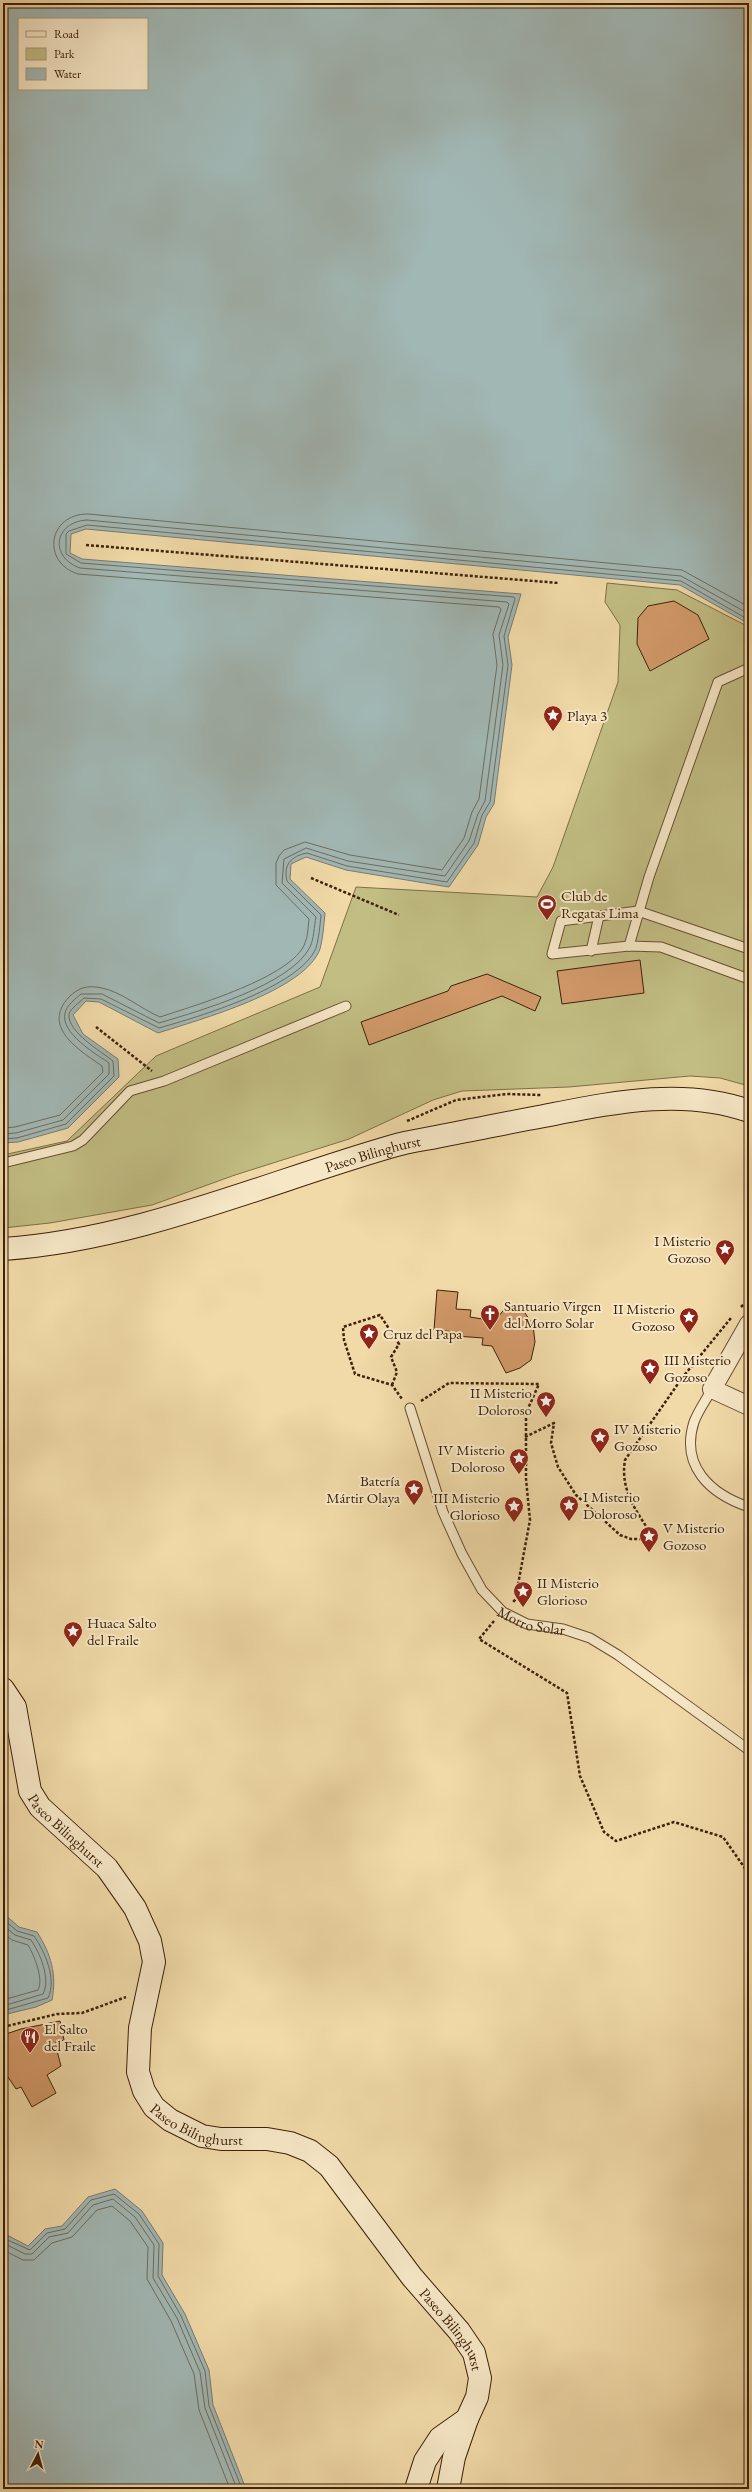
<svg xmlns="http://www.w3.org/2000/svg" width="752" height="2492" font-family="'EB Garamond',serif">
<style>
.green{fill:#c1bd83;stroke:#7f6f46}
.water{fill:#a1b7b4;stroke:#797b70;fill-rule:evenodd}
.lines{fill:none;stroke-linecap:round;stroke-linejoin:round}
.shore{stroke:#6f6c5e;stroke-width:1}
.building{fill:#d29969;stroke:#3d2109}
.lane-casing{stroke:#6a4f31;stroke-width:11}
.street-casing{stroke:#6a4f31;stroke-width:20}
.secondary-casing{stroke:#3d2109;stroke-width:24}
.path{stroke:#3d2109;stroke-width:2.5;stroke-dasharray:3 2;stroke-linecap:butt}
.lane{stroke:#f6e7c6;stroke-width:9}
.street{stroke:#f6e7c6;stroke-width:18}
.secondary{stroke:#f6e7c6;stroke-width:22}
.labels{text-anchor:middle;dominant-baseline:central;stroke-width:4;stroke-linejoin:round;paint-order:stroke}
.poi-label{font-size:15px;fill:#3d2109;stroke:#f6e7c6;text-anchor:start}
.street-label{font-size:15px;fill:#3d2109;stroke:#f6e7c6}
</style>
<rect width="100%" height="100%" fill="#f1daa8"/>
<filter id="stains"><feTurbulence type="fractalNoise" baseFrequency=".005" numOctaves="4"/><feColorMatrix values="0 0 0 0 .2 0 0 0 0 .09 0 0 0 0 .02 0 0 0 .5 -.17"/></filter>
<radialGradient id="worn" r=".72"><stop offset=".6" stop-color="#630" stop-opacity="0"/><stop offset="1" stop-color="#630" stop-opacity=".3"/></radialGradient>
<path class="green" d="M607 583 677 590 749 627V1086L720 1078 690 1076 569 1087 462 1091 433 1100 349 1139 235 1175 152 1205 50 1223 3 1228V1155L67 1141 156 1056 320 987 356 887 537 897 553 867 618 682 620 625 605 602Z"/>
<path class="water" d="M3 3H749V624L680 585 86 529 71 534 70 553 82 559 521 594 508 637 512 665 494 804 486 817 478 845 449 887 346 870 306 857 291 864 290 879 325 913C324 924 323 938 320 949 305 991 198 1020 158 1033L99 1002 86 1001 73 1015 83 1034 118 1059 119 1077 68 1128 18 1142 3 1143ZM19 19H147V89H19Z
M3 1913 19 1927 37 1932C51 1954 57 1974 52 2000L36 2007 3 2015Z
M115 2189 142 2211 163 2243 162 2275 185 2314 209 2370 213 2405 246 2489H3V2233L28 2246 45 2229 62 2226 88 2197Z"/>
<g class="lines">
<path class="shore" d="M3 1128 15 1127 60 1115 103 1072 102 1066C79 1050 41 1027 69 997 79 987 88 985 102 988 122 992 141 1009 160 1017 193 1006 293 977 305 943 308 936 308 927 309 919L276 885V863L279 856 284 850 305 842 350 855 442 870 464 838 472 812 479 799 497 665 493 634 501 609 499 607 78 574C41 562 48 514 88 514L682 570 749 607
M3 1134 16 1133 63 1120 109 1074V1063C96 1054 60 1033 65 1013 66 1006 76 998 81 994H102L159 1023C199 1011 291 985 310 947 314 939 314 926 316 917L282 883 284 859 306 848 348 861 445 876 469 841 478 814 485 801 503 665 499 635 509 604 507 602 80 568C49 557 54 522 87 520L681 576 749 614
M3 1139 17 1138 66 1124 114 1076 113 1061C102 1052 67 1032 69 1014 70 1009 80 1002 84 998L101 999 159 1028C198 1017 300 987 316 948 319 938 320 925 321 915L287 881C283 865 291 856 307 853L347 866 447 882 474 843 482 815 490 802 508 665 504 636 515 599 514 597 81 563 66 554V534L69 531 87 525 681 581 749 620
M3 1919 17 1931 34 1936C45 1952 57 1979 48 1998L3 2011
M3 1925 15 1935 31 1940C40 1953 51 1979 43 1994L3 2006
M3 1933 12 1940 28 1945C34 1955 44 1979 38 1990L3 2000
M3 2238 30 2250 47 2233 65 2229 91 2200 114 2194 139 2214 159 2244 158 2276 181 2316 205 2371 209 2406 242 2489
M3 2243 25 2254H32L49 2237 68 2233 93 2205 113 2199 135 2217 154 2245 153 2278 177 2318 200 2372 205 2408 237 2489
M3 2250 23 2260H34L52 2243 72 2237 97 2210 112 2206 130 2221 148 2247 147 2279 171 2321 194 2374 199 2410 230 2489"/>
</g>
<path class="building" d="M674 601 698 615 709 639 650 671 637 644 638 618 648 606Z
M640 960 644 993 562 1004 557 971Z
M487 974 541 997 535 1011 502 996 369 1045 361 1022 448 991 451 986Z
M437 1290 458 1292 456 1309 471 1310 470 1317 495 1321 509 1303 523 1310 533 1325 535 1342 531 1360 520 1368 506 1373 492 1346 482 1345 483 1338 456 1336V1332L434 1330Z
M60 2021 64 2040 55 2043 61 2066 47 2075 56 2093 32 2107 21 2087 16 2089 8 2077 3 2078V2035L21 2029Z"/>
<g class="lines">
<defs>
<g id="lane">
<path d="M629 946 649 877 718 682 749 668"/>
<path d="M749 949 638 911 561 921 552 954 629 946 661 947 749 979"/>
<path d="M591 951 599 916"/>
<path d="M3 1163 73 1146 83 1140 130 1091 164 1081 346 1006"/>
<path d="M712 1389C706 1400 698 1411 694 1422 680 1466 710 1494 749 1507"/>
<path id="s1" d="M410 1408 443 1512 462 1554 482 1590 503 1612 527 1624 563 1629 590 1638 618 1655 749 1750"/>
</g>
<path id="street" d="M749 1324 712 1389 749 1406"/>
<g id="secondary">
<path id="s2" d="M3 1249C138 1240 264 1183 393 1146 410 1141 428 1139 446 1135 478 1129 511 1122 544 1116 611 1103 682 1087 749 1111"/>
<path id="s3" d="M3 1689 15 1707 30 1791 40 1807 107 1868 135 1908 150 1941 154 1962 140 2028 138 2072 144 2091 154 2107 170 2120 202 2136 221 2139H267L290 2143 310 2151 329 2166 412 2277 459 2331 474 2353 480 2378 477 2397 467 2419 454 2457 448 2489"/>
<path d="M416 2489 425 2461 440 2438 467 2419"/>
</g>
</defs>
<use href="#lane" class="lane-casing"/>
<use href="#street" class="street-casing"/>
<use href="#secondary" class="secondary-casing"/>
<path class="path" d="M86 545 559 583
M311 878 399 915
M96 1027 152 1071
M407 1121 456 1100 507 1094 541 1095
M741 1307 749 1299
M392 1385 397 1372 391 1357 399 1344 380 1315 343 1327 344 1340 355 1374 392 1385 402 1399
M421 1401 449 1383 539 1384 526 1413V1479L530 1520 517 1590 519 1596 513 1602
M525 1437 554 1423 551 1443 558 1467 576 1495 620 1535 631 1539H644L652 1535C636 1511 620 1490 625 1460L682 1378 731 1318
M494 1621 479 1639 567 1693 580 1776 604 1832 616 1841 674 1822 723 1837 749 1874
M3 2027 57 2014 82 2013 126 1997"/>
<use href="#lane" class="lane"/>
<use href="#street" class="street"/>
<use href="#secondary" class="secondary"/>
</g>
<defs>
<symbol id="sight-pin" viewBox="-11 -11 22 30"><path d="M0 17L-7.5 6A9.5 9.5 0 1 1 7.5 6Z" fill="#8f2418" stroke="#f6e7c6"/><path d="M0-6L1.8-2.2L6-1.7L2.9 1.2L3.7 5.4L0 3.3L-3.7 5.4L-2.9 1.2L-6-1.7L-1.8-2.2Z" fill="#fff"/></symbol>
<symbol id="stadium-pin" viewBox="-11 -11 22 30"><path d="M0 17L-7.5 6A9.5 9.5 0 1 1 7.5 6Z" fill="#8f2418" stroke="#f6e7c6"/><path d="M0-5a6.5 5 0 1 0 0 10a6.5 5 0 1 0 0-10ZM-3.5-1.8h7v3.6h-7Z" fill="#fff"/></symbol>
<symbol id="church-pin" viewBox="-11 -11 22 30"><path d="M0 17L-7.5 6A9.5 9.5 0 1 1 7.5 6Z" fill="#8f2418" stroke="#f6e7c6"/><path d="M-1.2-6h2.4v3.5h3.3v2.4h-3.3V6h-2.4V-.1h-3.3v-2.4h3.3Z" fill="#fff"/></symbol>
<symbol id="restaurant-pin" viewBox="-11 -11 22 30"><path d="M0 17L-7.5 6A9.5 9.5 0 1 1 7.5 6Z" fill="#8f2418" stroke="#f6e7c6"/><path d="M-5-6h1v4h1v-4h1v4h1v-4h1v5L-1.5 .5V6h-2V.5L-5-1ZM5-6V6H3V1.5H1.5Q1.5-4 5-6Z" fill="#fff"/></symbol>
</defs>
<g fill-rule="evenodd">
<use href="#sight-pin" x="542" y="704" width="22" height="30"/>
<use href="#stadium-pin" x="536" y="893" width="22" height="30"/>
<use href="#sight-pin" x="714" y="1238" width="22" height="30"/>
<use href="#church-pin" x="479" y="1303" width="22" height="30"/>
<use href="#sight-pin" x="678" y="1306" width="22" height="30"/>
<use href="#sight-pin" x="358" y="1322" width="22" height="30"/>
<use href="#sight-pin" x="639" y="1357" width="22" height="30"/>
<use href="#sight-pin" x="535" y="1390" width="22" height="30"/>
<use href="#sight-pin" x="589" y="1426" width="22" height="30"/>
<use href="#sight-pin" x="508" y="1447" width="22" height="30"/>
<use href="#sight-pin" x="403" y="1478" width="22" height="30"/>
<use href="#sight-pin" x="558" y="1494" width="22" height="30"/>
<use href="#sight-pin" x="503" y="1495" width="22" height="30"/>
<use href="#sight-pin" x="638" y="1525" width="22" height="30"/>
<use href="#sight-pin" x="512" y="1580" width="22" height="30"/>
<use href="#sight-pin" x="62" y="1620" width="22" height="30"/>
<use href="#restaurant-pin" x="19" y="2026" width="22" height="30"/>
</g>
<g class="labels">
<g class="poi-label">
<text x="567" y="715">Playa 3</text>
<text x="561" y="895">Club de<tspan x="561" dy="17">Regatas Lima</tspan></text>
<text x="711" y="1240" text-anchor="end">I Misterio<tspan x="711" dy="17">Gozoso</tspan></text>
<text x="504" y="1305">Santuario Virgen<tspan x="504" dy="17">del Morro Solar</tspan></text>
<text x="675" y="1308" text-anchor="end">II Misterio<tspan x="675" dy="17">Gozoso</tspan></text>
<text x="383" y="1333">Cruz del Papa</text>
<text x="664" y="1359">III Misterio<tspan x="664" dy="17">Gozoso</tspan></text>
<text x="532" y="1392" text-anchor="end">II Misterio<tspan x="532" dy="17">Doloroso</tspan></text>
<text x="614" y="1428">IV Misterio<tspan x="614" dy="17">Gozoso</tspan></text>
<text x="505" y="1449" text-anchor="end">IV Misterio<tspan x="505" dy="17">Doloroso</tspan></text>
<text x="400" y="1480" text-anchor="end">Batería<tspan x="400" dy="17">Mártir Olaya</tspan></text>
<text x="583" y="1496">I Misterio<tspan x="583" dy="17">Doloroso</tspan></text>
<text x="500" y="1497" text-anchor="end">III Misterio<tspan x="500" dy="17">Glorioso</tspan></text>
<text x="663" y="1527">V Misterio<tspan x="663" dy="17">Gozoso</tspan></text>
<text x="537" y="1582">II Misterio<tspan x="537" dy="17">Glorioso</tspan></text>
<text x="87" y="1622">Huaca Salto<tspan x="87" dy="17">del Fraile</tspan></text>
<text x="44" y="2028">El Salto<tspan x="44" dy="17">del Fraile</tspan></text>
</g>
<g class="street-label">
<text stroke="none"><textPath href="#s2" startOffset="383">Paseo Bilinghurst</textPath></text>
<text stroke="none"><textPath href="#s1" startOffset="257">Morro Solar</textPath></text>
<text stroke="none"><textPath href="#s3" startOffset="161">Paseo Bilinghurst</textPath></text>
<text stroke="none"><textPath href="#s3" startOffset="521">Paseo Bilinghurst</textPath></text>
<text stroke="none"><textPath href="#s3" startOffset="869">Paseo Bilinghurst</textPath></text>
</g>
</g>
<rect width="752" height="2492" fill="none" stroke="#f1daa8" stroke-width="16"/>
<rect x="4" y="4" width="744" height="2484" fill="none" stroke="#3d2109" stroke-width="2"/>
<rect x="8" y="8" width="736" height="2476" fill="none" stroke="#3d2109"/>
<rect x="18" y="18" width="130" height="72" fill="#f6e7c6" stroke="#ac987a"/>
<rect x="26" y="31" width="20" height="6" fill="#f6e7c6" stroke="#ac987a"/>
<text x="54" y="38" font-size="12" fill="#3d2109">Road</text>
<rect x="26" y="48" width="20" height="12" fill="#c1bd83" stroke="#ac987a"/>
<text x="54" y="58" font-size="12" fill="#3d2109">Park</text>
<rect x="26" y="68" width="20" height="12" fill="#a1b7b4" stroke="#ac987a"/>
<text x="54" y="78" font-size="12" fill="#3d2109">Water</text>
<g transform="translate(38 2454) rotate(6)" stroke="#f6e7c6" stroke-width="3" paint-order="stroke">
<path d="M0-3L7 15L0 10L-7 15Z" fill="#3d2109"/>
<text y="-6" font-size="11" font-weight="bold" text-anchor="middle" fill="#3d2109">N</text>
</g>
<rect width="100%" height="100%" filter="url(#stains)"/>
<rect width="100%" height="100%" fill="url(#worn)"/>
</svg>
